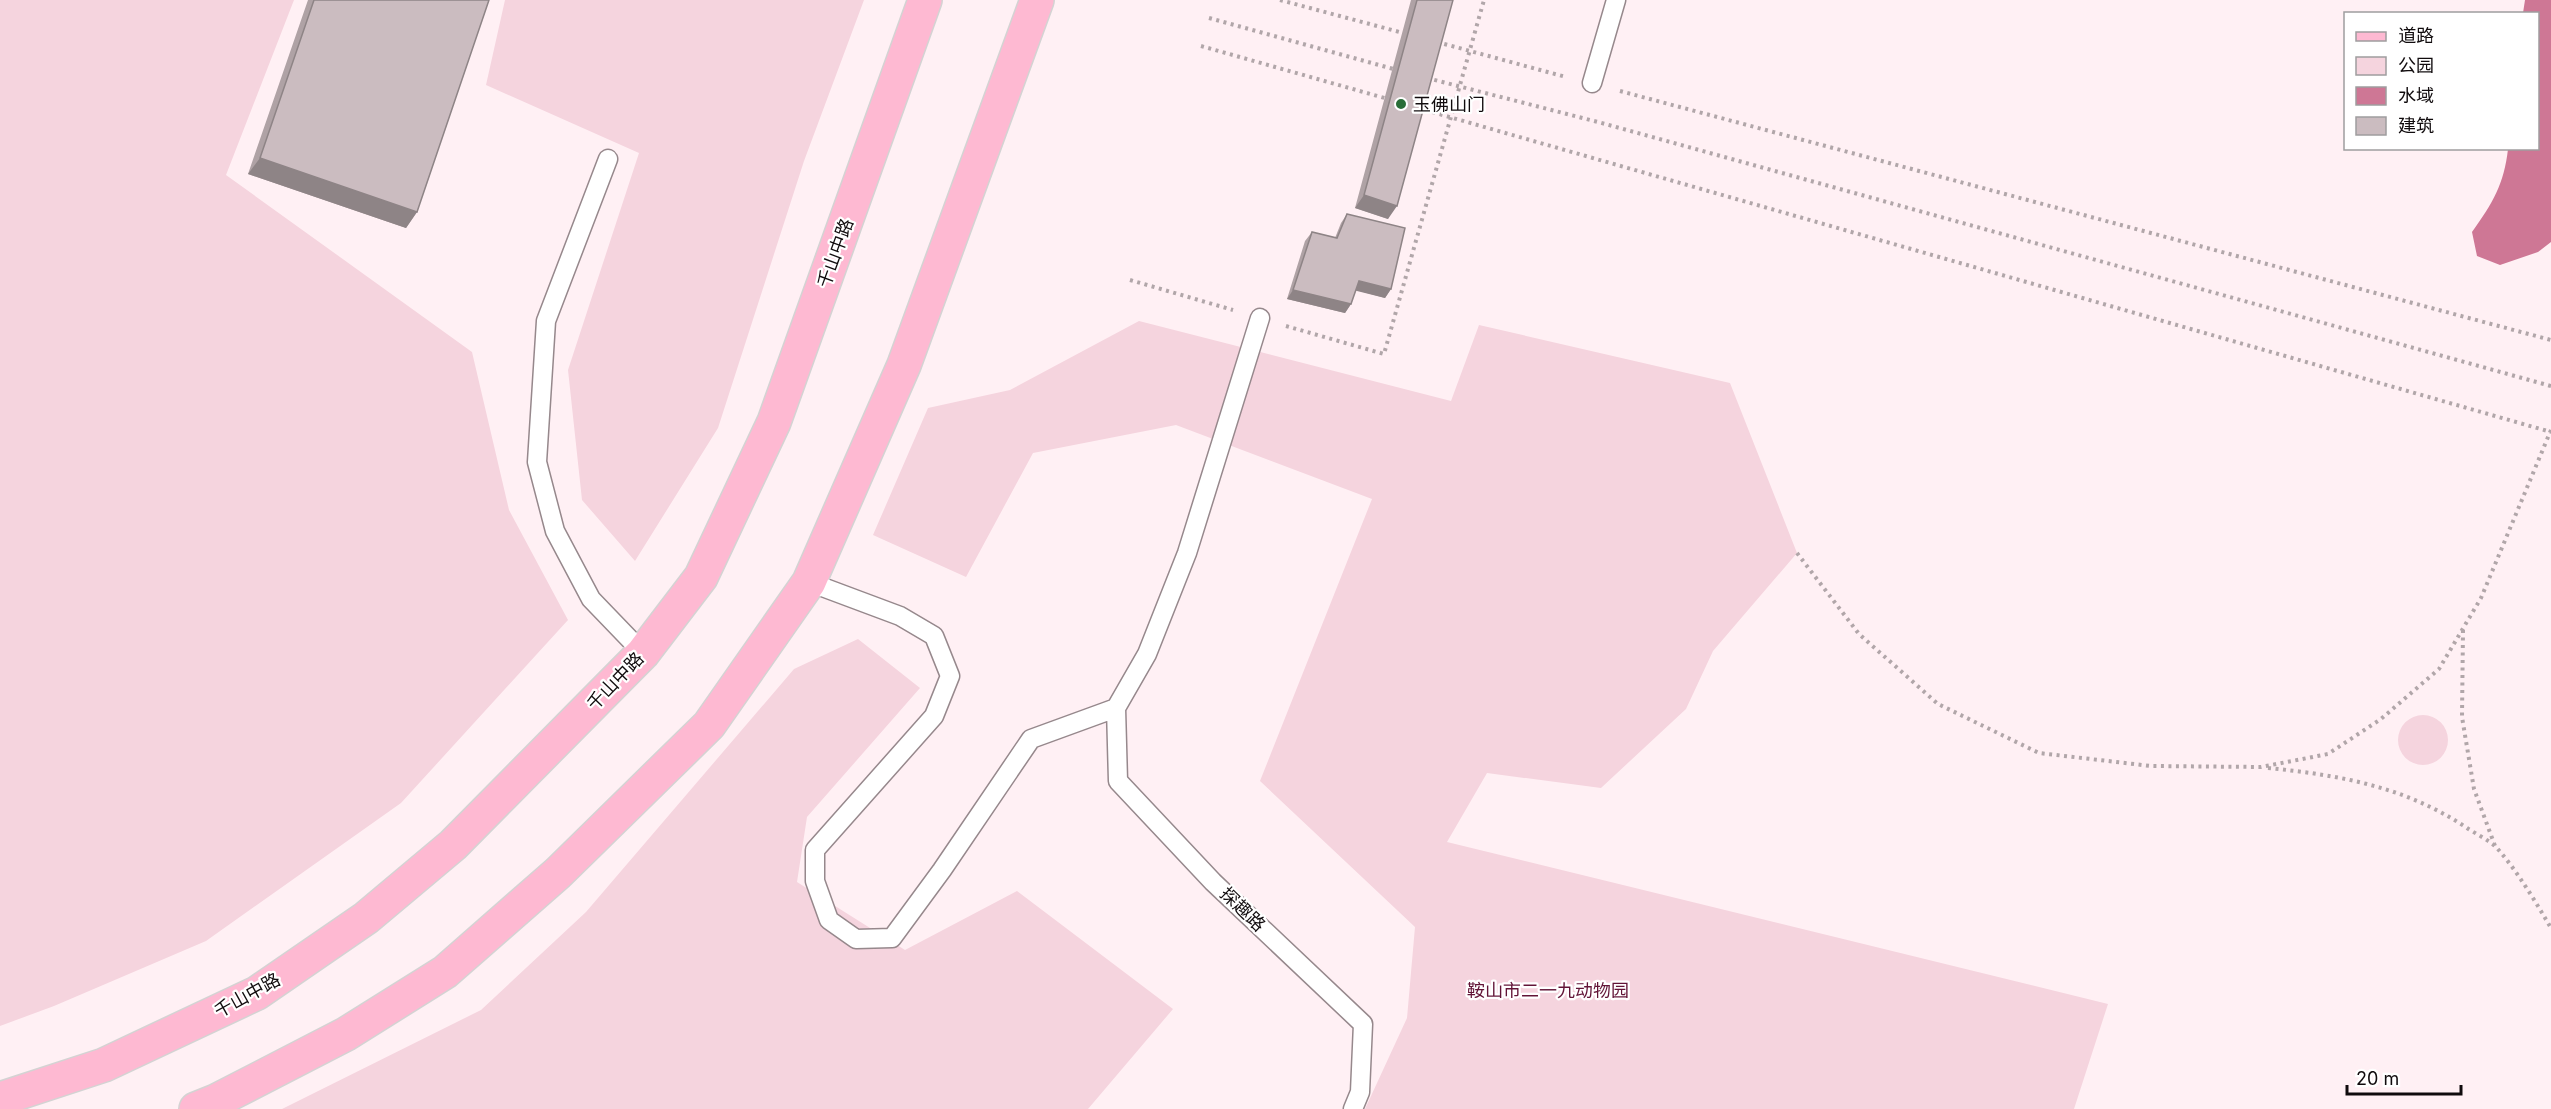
<svg xmlns="http://www.w3.org/2000/svg" width="2551" height="1109" font-family="Inter,'Noto Sans SC',sans-serif">
<style>
.green{fill:#f5d4de}
.water{fill:#ce7795}
.lines{fill:none;stroke-linecap:round;stroke-linejoin:round}
.service-casing{stroke:#96888c;stroke-width:21}
.primary-casing{stroke:#d4d3d3;stroke-width:36}
.path{stroke:#b1a6a9;stroke-width:4;stroke-dasharray:3 4.5;stroke-linecap:butt}
.service{stroke:#fff;stroke-width:18}
.primary{stroke:#feb9d2;stroke-width:33}
.wall{fill:#afa2a5}
.shaded-wall{fill:#8e8486}
.building{fill:#cbbcc0;stroke:#8e8486;stroke-width:1.5}
.poi-dot{fill:#296d38;stroke:#fff;stroke-width:2}
.labels{text-anchor:middle;dominant-baseline:central;stroke-width:4.5;stroke-linejoin:round;paint-order:stroke}
.poi-label{font-size:18px;fill:#100b0d;stroke:#fff;text-anchor:start}
.street-label{font-size:18px;fill:#100b0d;stroke:#fff}
.park-label{font-size:18px;fill:#621437;stroke:#fff}
</style>
<rect width="100%" height="100%" fill="#fff0f4"/>
<path class="green" d="M0 0H294L226 175 472 352 509 510 568 620 401 803 206 941 54 1006 0 1026Z
M505 0H864L804 161 718 428 635 561 582 500 568 370 639 153 486 85Z
M1139 321 1451 401 1479 325 1730 383 1797 553 1713 651 1686 709 1601 788 1487 773 1447 842 2108 1004 2074 1109H1365L1407 1018 1415 927 1260 781 1372 499 1176 425 1033 453 966 577 873 535 928 408 1010 390Z
M858 639 920 688 807 817 797 882 905 950 1017 891 1173 1009 1088 1109H282L481 1010 586 912 794 669Z
M2398 740a25 25 0 1 1 50 0a25 25 0 1 1-50 0Z"/>
<path class="water" d="M2525 0H2551V242L2538 252 2500 265 2477 256 2472 232C2493 203 2504 184 2508 149L2538 148V14L2523 13Z"/>
<g class="lines">
<defs>
<path id="service" d="M1592 83 1616 0
M608 159 546 321 537 462 555 531 591 599 643 653
M809 582 900 616 934 636 950 676 934 716 815 850V881L829 920 856 939 892 938 942 870 1031 739 1116 708 1147 654 1187 553 1260 318
M1116 708 1118 781 1213 882 1363 1024 1360 1092 1353 1109"/>
<path id="primary" d="M0 1099 104 1065 257 993 366 918 453 845 643 653 701 577 774 422 925 0
M196 1109 216 1101 346 1034 445 972 558 873 709 725 809 582 904 365 1037 0"/>
</defs>
<use href="#service" class="service-casing"/>
<use href="#primary" class="primary-casing"/>
<path class="path" d="M1280 0 1407 34
M1209 18 1397 70
M1437 42 1566 77
M1201 46 1388 99
M1427 78 1598 122 2551 386
M1620 91 2551 340
M1418 108 2551 432
M1130 280 1233 310
M1286 326 1384 354 1484 0
M1797 553 1859 634 1938 704 2039 753 2151 766 2261 767 2328 754 2381 719 2439 669 2481 598 2551 430
M2463 630 2462 717 2474 789 2495 846
M2268 768C2340 775 2406 787 2467 828 2476 834 2489 840 2497 848 2518 872 2535 901 2551 928"/>
<use href="#service" class="service"/>
<use href="#primary" class="primary"/>
</g>
<path class="wall" d="M308 0H489L417 212 406 228 248 174Z
M1411 0H1453L1388 219 1355 208Z
M1347 214 1391 289 1385 298 1356 290 1351 304 1345 313 1287 299 1305 241 1312 232 1335 238 1341 223Z"/>
<path class="shaded-wall" d="M260 158 417 212 406 228 248 174Z
M1364 195 1397 206 1388 219 1355 208Z
M1359 281 1391 289 1385 298 1353 290Z
M1293 290 1351 304 1345 313 1287 299Z"/>
<path class="building" d="M314 0H489L417 212 260 158Z
M1417 0H1453L1397 206 1364 195Z
M1347 214 1405 228 1391 289 1359 281 1351 304 1293 290 1312 232 1337 238Z"/>
<circle class="poi-dot" cx="1401" cy="104" r="6"/>
<g class="labels">
<g class="poi-label">
<text x="1413" y="104">玉佛山门</text>
</g>
<g class="street-label">
<text transform="translate(835 253) rotate(-70)">千山中路</text>
<text transform="translate(615 681) rotate(-46)">千山中路</text>
<text transform="translate(1243 909) rotate(44)">探趣路</text>
<text transform="translate(247 995) rotate(-29)">千山中路</text>
</g>
<g class="park-label">
<text x="1548" y="990">鞍山市二一九动物园</text>
</g>
</g>
<rect x="2344" y="12" width="195" height="138" fill="#ffffff" stroke="#9f9d9e" stroke-width="1.5"/>
<rect x="2356" y="32" width="30" height="9" fill="#feb9d2" stroke="#9f9d9e" stroke-width="1.5"/>
<text x="2398" y="42" font-size="18" fill="#100b0d">道路</text>
<rect x="2356" y="57" width="30" height="18" fill="#f5d4de" stroke="#9f9d9e" stroke-width="1.5"/>
<text x="2398" y="72" font-size="18" fill="#100b0d">公园</text>
<rect x="2356" y="87" width="30" height="18" fill="#ce7795" stroke="#9f9d9e" stroke-width="1.5"/>
<text x="2398" y="102" font-size="18" fill="#100b0d">水域</text>
<rect x="2356" y="117" width="30" height="18" fill="#cbbcc0" stroke="#9f9d9e" stroke-width="1.5"/>
<text x="2398" y="132" font-size="18" fill="#100b0d">建筑</text>
<path d="M2347 1085v9h114v-9" fill="none" stroke="#100b0d" stroke-width="3"/>
<text x="2356" y="1085" font-size="18" fill="#100b0d" stroke="#ffffff" stroke-width="4.5" paint-order="stroke">20 m</text>
</svg>
